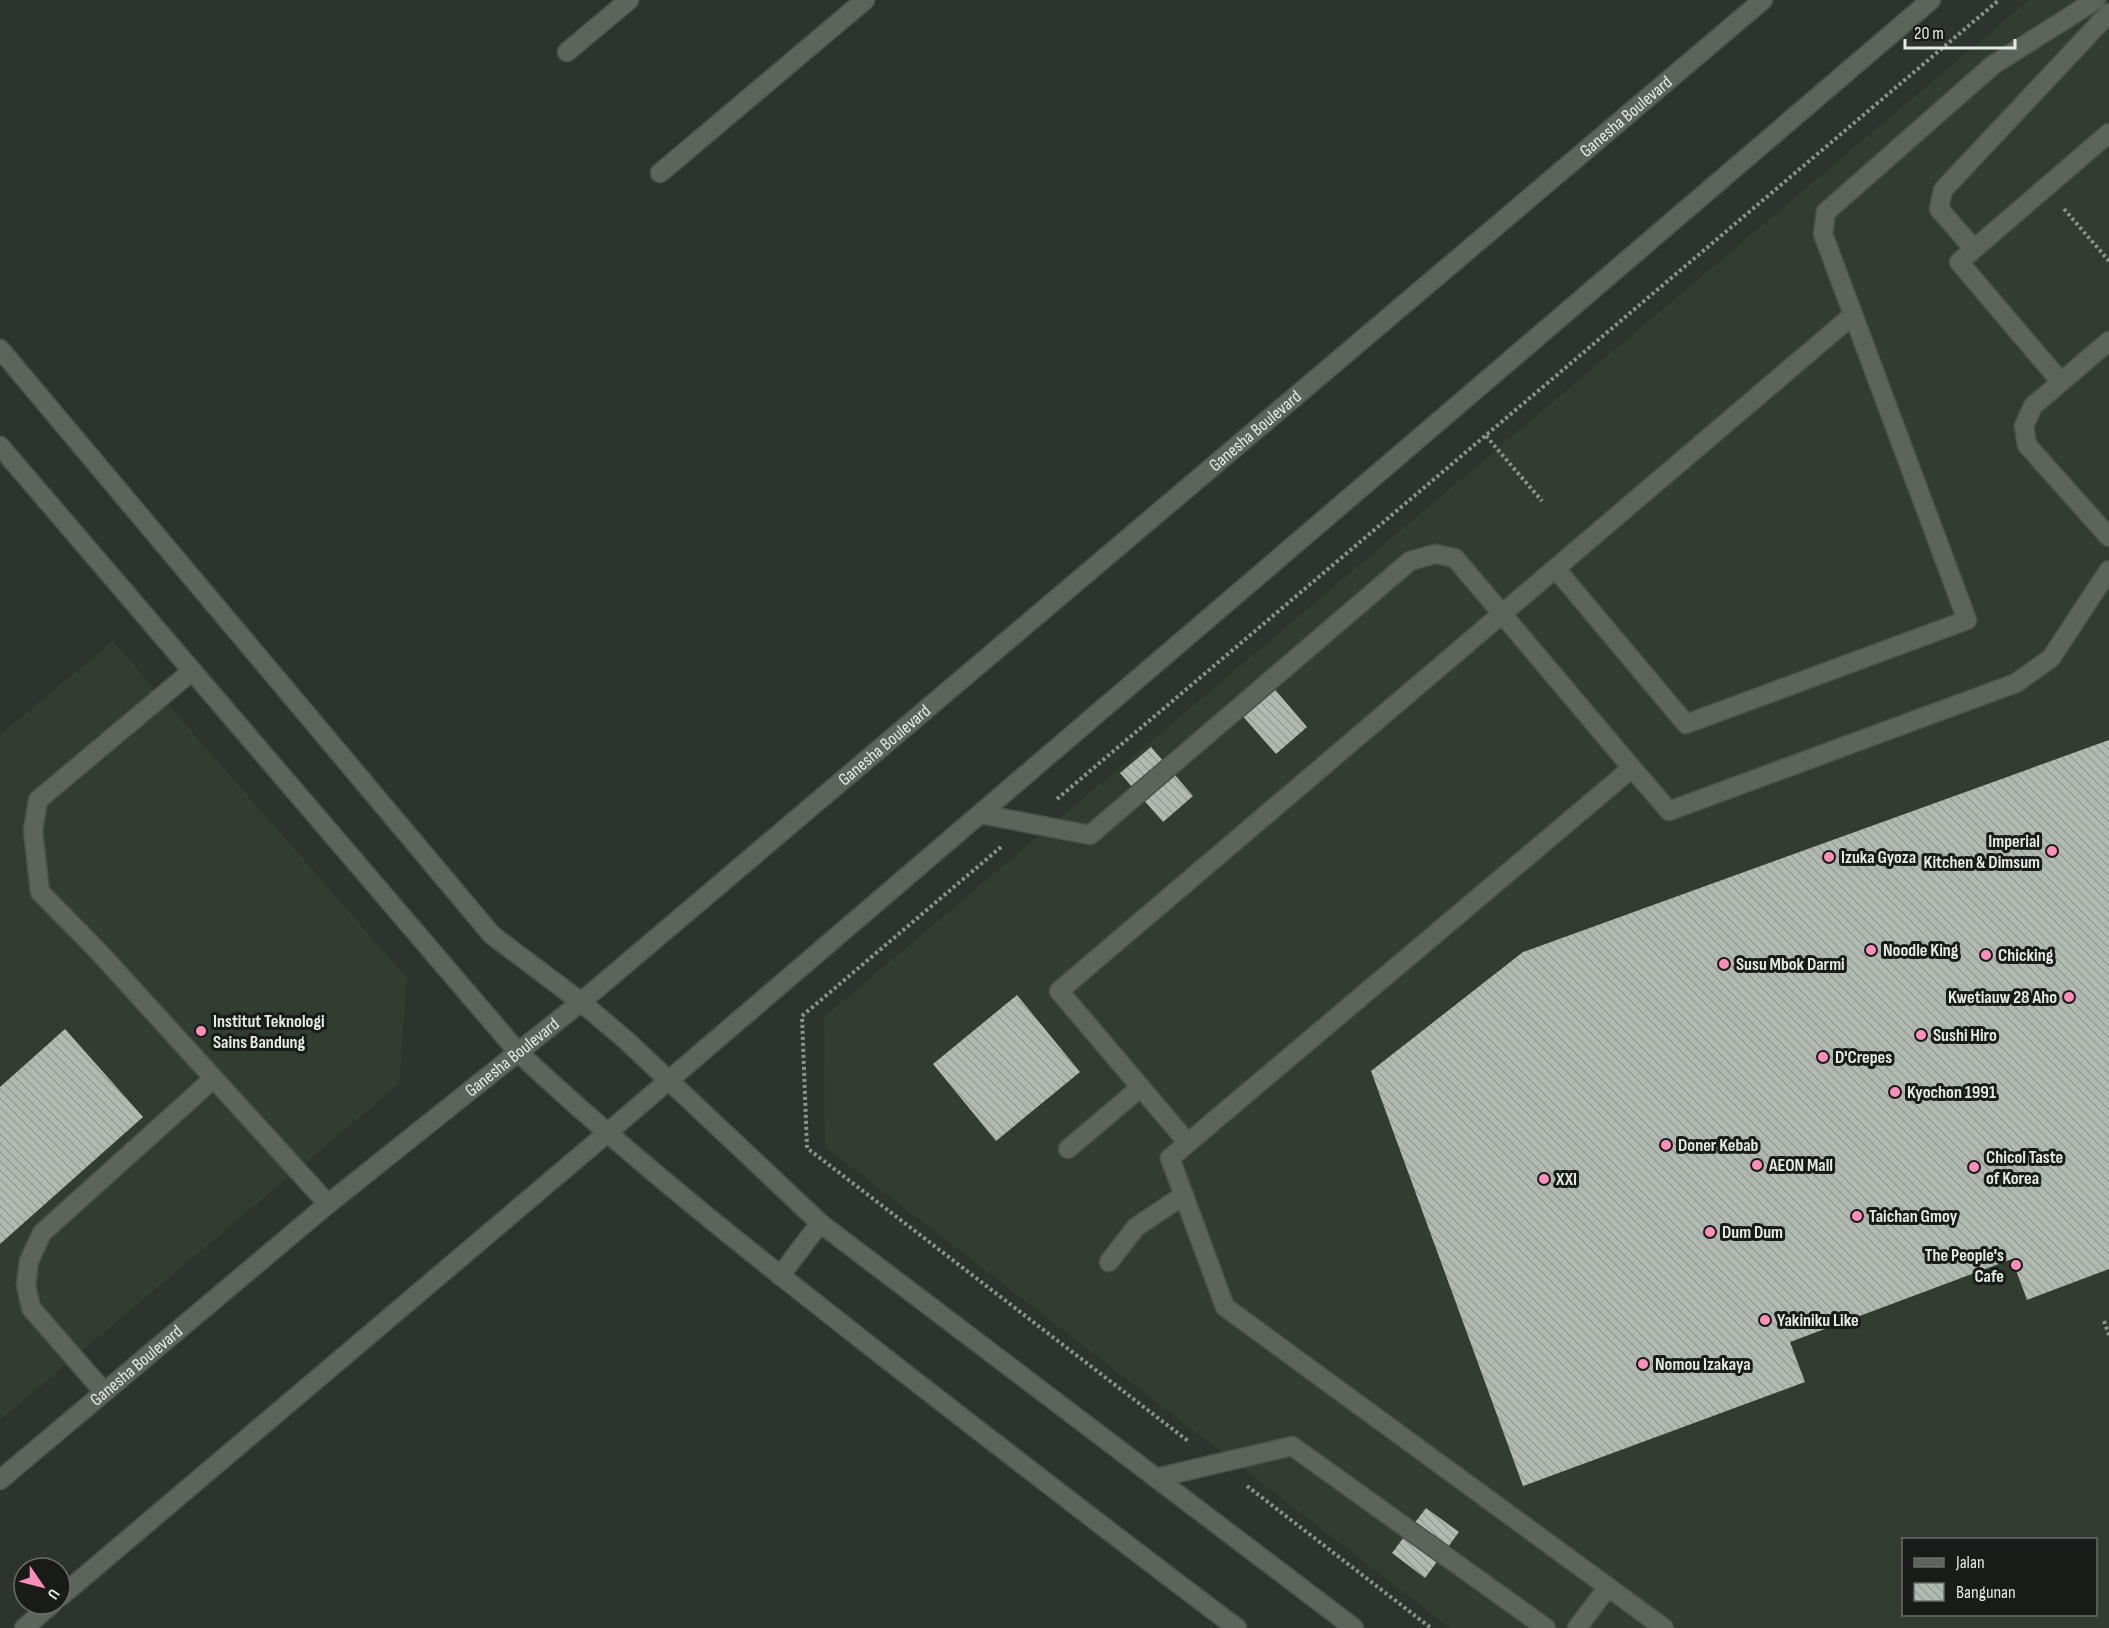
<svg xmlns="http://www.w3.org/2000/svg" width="2109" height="1628" font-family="'Sofia Sans Condensed',sans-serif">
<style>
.built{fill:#313d31;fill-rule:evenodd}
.building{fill:url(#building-back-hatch)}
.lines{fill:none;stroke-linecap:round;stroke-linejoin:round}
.minor-casing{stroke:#4b524b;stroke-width:21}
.path{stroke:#8b918b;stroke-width:4;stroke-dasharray:3 3;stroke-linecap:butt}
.minor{stroke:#5c645c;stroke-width:18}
.poi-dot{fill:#ff8eba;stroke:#181b18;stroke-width:2}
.labels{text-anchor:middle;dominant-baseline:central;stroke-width:6;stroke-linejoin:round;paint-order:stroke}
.street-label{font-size:18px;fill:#e5eae5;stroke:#181b18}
.poi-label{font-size:18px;font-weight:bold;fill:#e5eae5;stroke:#181b18;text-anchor:start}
</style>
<defs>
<pattern id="building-back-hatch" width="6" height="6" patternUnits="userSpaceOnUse" patternTransform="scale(1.5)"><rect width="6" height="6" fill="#b1bab1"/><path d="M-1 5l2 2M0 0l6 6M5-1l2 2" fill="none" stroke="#969d96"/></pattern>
</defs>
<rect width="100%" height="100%" fill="#2d342d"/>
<path class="built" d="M2029 0H2109V1628H1450L825 1147 824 1017ZM1904 1540H2096V1614H1904Z
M113 641 407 978 399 1084 0 1420V735Z"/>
<path class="building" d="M1272 686 1307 727 1276 754 1240 713Z
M2109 740V1269L2027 1300 2012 1259 1790 1342 1805 1382 1523 1486 1371 1071 1523 952Z
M1151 747 1193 796 1163 822 1120 773Z
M1017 995 1080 1072 996 1141 933 1064Z
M65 1029 143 1117 0 1244V1087Z
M1426 1508 1459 1532 1425 1578 1392 1553Z"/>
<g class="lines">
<defs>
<g id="minor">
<path d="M567 52 629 0"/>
<path d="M660 173 865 0"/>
<path d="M1974 249 1939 209 1943 190 2109 13"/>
<path d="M2109 341 2033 406 2024 426 2027 445 2109 537"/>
<path d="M0 349 492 935 581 1002 627 1041 820 1223 1354 1628"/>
<path d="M2061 382 1959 262 2109 133"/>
<path d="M0 446 518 1052C634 1161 759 1259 884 1357 1001 1448 1118 1539 1237 1628"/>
<path d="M1556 569 1686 724 1967 620 1823 234 1826 212 1993 65 2096 0"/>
<path d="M192 671 38 800 33 831 40 892 98 951 328 1204"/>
<path d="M981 814 1090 835 1410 561 1435 554 1455 558 1632 768"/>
<path d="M1188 1143 1059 991 1853 315"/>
<path d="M1068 1149 1141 1087"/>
<path d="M1109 1262 1136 1227 1184 1195"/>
<path d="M780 1276 820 1223"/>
<path d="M104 1392 31 1308 26 1285 29 1261 42 1233 213 1079"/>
<path d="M1156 1478 1292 1446 1546 1628"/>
<path id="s1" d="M0 1480 328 1204 581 1002 1763 0"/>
<path d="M60 1597 606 1134 1931 0"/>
<path d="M24 1628 52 1604"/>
<path d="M1577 1628 1608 1587"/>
<path d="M1664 1628 1225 1307 1170 1158 1632 768 1669 811 2016 683 2051 658 2109 570"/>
</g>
</defs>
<use href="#minor" class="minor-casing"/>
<path class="path" d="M2064 209 2109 261
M1486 436 1542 501
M1057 799 1999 0
M1001 847 802 1016 807 1148 1188 1441
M2104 1321 2109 1335
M1247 1486 1431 1628"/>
<use href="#minor" class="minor"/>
</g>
<g class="poi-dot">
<circle cx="2052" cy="851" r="6"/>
<circle cx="1829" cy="857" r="6"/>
<circle cx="1871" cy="950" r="6"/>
<circle cx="1986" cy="955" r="6"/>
<circle cx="1724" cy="964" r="6"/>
<circle cx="2069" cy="997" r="6"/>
<circle cx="201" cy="1031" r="6"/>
<circle cx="1921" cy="1035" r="6"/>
<circle cx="1823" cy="1057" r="6"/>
<circle cx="1895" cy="1092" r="6"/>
<circle cx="1666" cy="1145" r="6"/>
<circle cx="1757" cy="1165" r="6"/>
<circle cx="1974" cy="1167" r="6"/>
<circle cx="1544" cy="1179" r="6"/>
<circle cx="1857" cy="1216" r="6"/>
<circle cx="1710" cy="1232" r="6"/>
<circle cx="2016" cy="1265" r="6"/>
<circle cx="1765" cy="1320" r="6"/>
<circle cx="1643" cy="1364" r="6"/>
</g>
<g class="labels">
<g class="street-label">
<text stroke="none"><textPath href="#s1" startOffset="2122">Ganesha Boulevard</textPath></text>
<text stroke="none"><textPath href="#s1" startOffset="1636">Ganesha Boulevard</textPath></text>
<text stroke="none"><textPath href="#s1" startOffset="1150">Ganesha Boulevard</textPath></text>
<text stroke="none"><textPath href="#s1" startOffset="664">Ganesha Boulevard</textPath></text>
<text stroke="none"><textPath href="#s1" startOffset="178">Ganesha Boulevard</textPath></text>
</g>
<g class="poi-label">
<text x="2040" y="841" text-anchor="end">Imperial<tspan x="2040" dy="21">Kitchen &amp; Dimsum</tspan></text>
<text x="1841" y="857">Izuka Gyoza</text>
<text x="1883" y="950">Noodle King</text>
<text x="1998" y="955">Chicking</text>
<text x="1736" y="964">Susu Mbok Darmi</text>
<text x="2057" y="997" text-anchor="end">Kwetiauw 28 Aho</text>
<text x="213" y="1021">Institut Teknologi<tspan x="213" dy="21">Sains Bandung</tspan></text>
<text x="1933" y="1035">Sushi Hiro</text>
<text x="1835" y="1057">D'Crepes</text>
<text x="1907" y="1092">Kyochon 1991</text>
<text x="1678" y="1145">Doner Kebab</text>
<text x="1986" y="1157">Chicol Taste<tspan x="1986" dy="21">of Korea</tspan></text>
<text x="1769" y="1165">AEON Mall</text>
<text x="1556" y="1179">XXI</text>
<text x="1869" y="1216">Taichan Gmoy</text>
<text x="1722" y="1232">Dum Dum</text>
<text x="2004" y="1255" text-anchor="end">The People's<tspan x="2004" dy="21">Cafe</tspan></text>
<text x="1777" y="1320">Yakiniku Like</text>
<text x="1655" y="1364">Nomou Izakaya</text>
</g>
</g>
<rect x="1902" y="1538" width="195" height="78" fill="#181b18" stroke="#6a6e6a" stroke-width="1.5"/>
<rect x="1914" y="1558" width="30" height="9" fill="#5c645c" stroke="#6a6e6a" stroke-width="1.5"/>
<text x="1956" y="1568" font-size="18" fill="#e5eae5">Jalan</text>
<rect x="1914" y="1583" width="30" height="18" fill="url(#building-back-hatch)" stroke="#6a6e6a" stroke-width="1.5"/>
<text x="1956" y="1598" font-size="18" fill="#e5eae5">Bangunan</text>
<g transform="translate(42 1586) rotate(125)"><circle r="28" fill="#181b18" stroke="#6a6e6a" stroke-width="1.5"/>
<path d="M0-4.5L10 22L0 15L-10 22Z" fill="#ff8eba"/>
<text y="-9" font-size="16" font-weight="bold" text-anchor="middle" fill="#e5eae5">U</text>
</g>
<path d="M1905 39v9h110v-9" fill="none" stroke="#e5eae5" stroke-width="3"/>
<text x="1914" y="39" font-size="18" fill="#e5eae5" stroke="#181b18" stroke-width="4.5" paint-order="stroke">20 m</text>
</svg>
